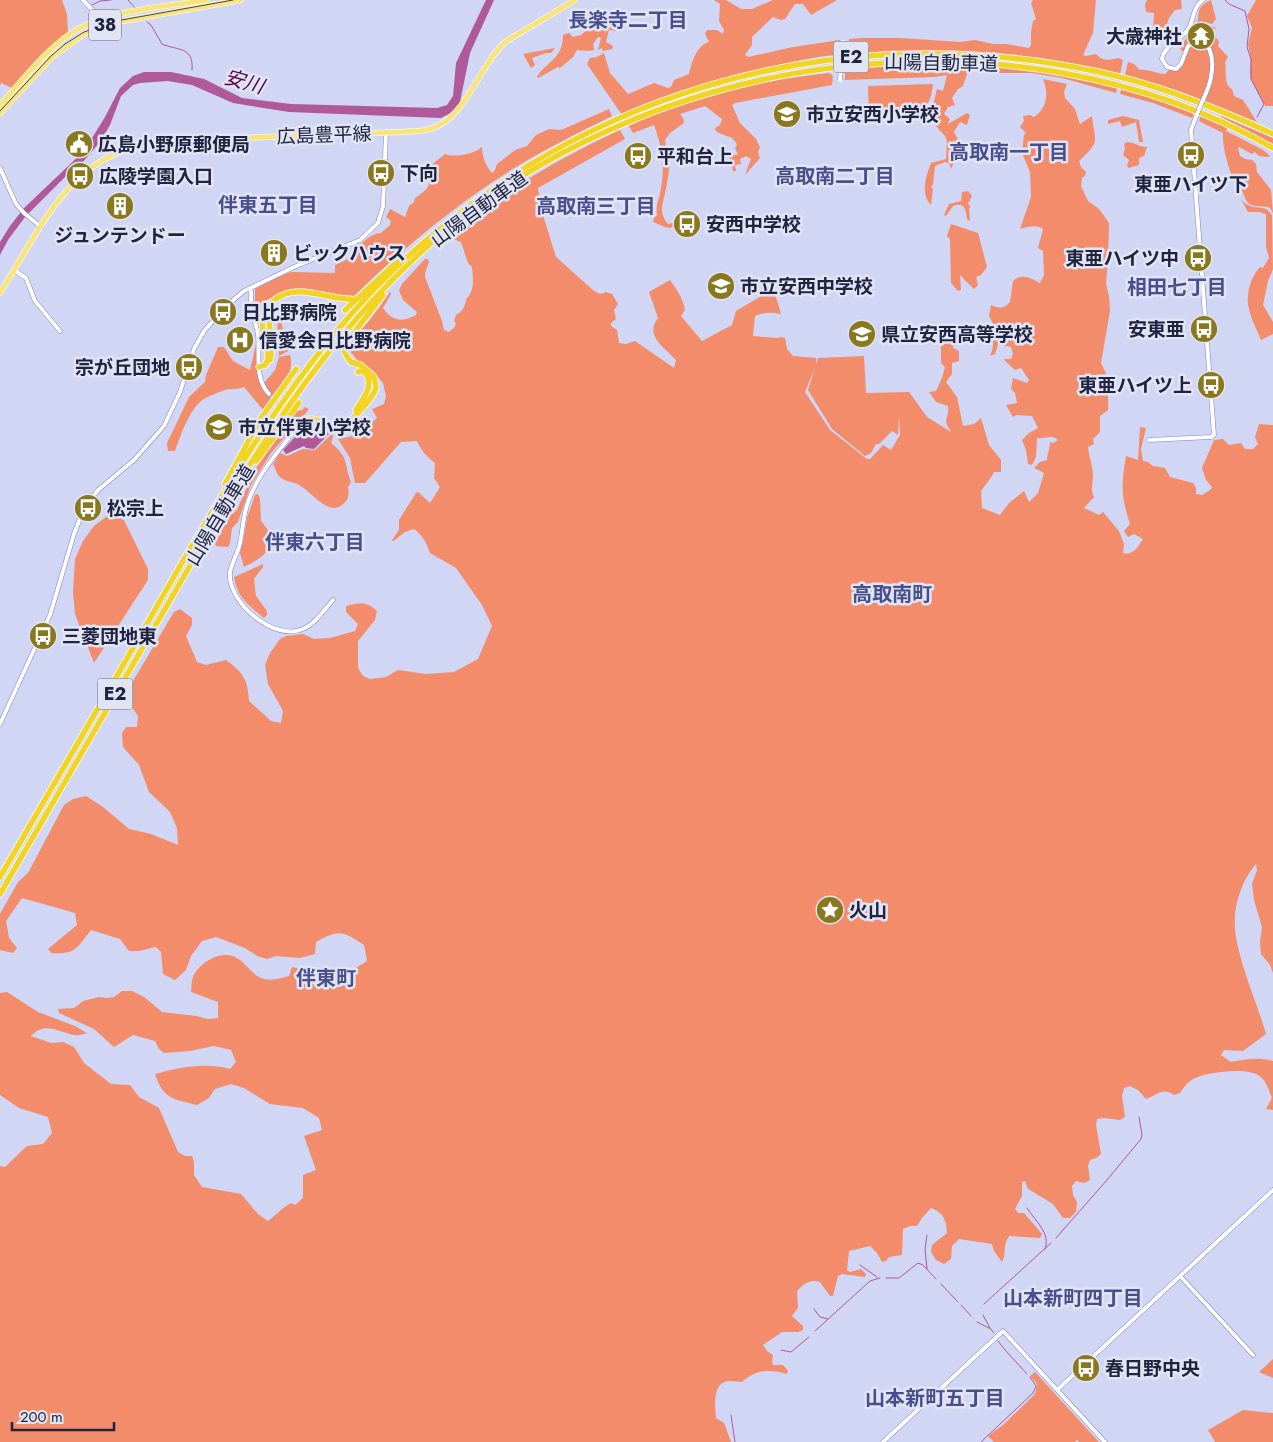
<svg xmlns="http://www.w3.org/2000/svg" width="1273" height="1442" font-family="Jost,'Noto Sans JP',sans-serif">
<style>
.green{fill:#f28c6b}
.water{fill:#af5998}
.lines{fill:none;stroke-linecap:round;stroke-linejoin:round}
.stream{stroke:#af5998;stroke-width:1}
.minor-tunnel{stroke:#aeb2d0;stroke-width:4;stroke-dasharray:4 2;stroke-linecap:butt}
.minor-casing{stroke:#7c84ca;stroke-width:5}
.major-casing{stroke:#fff;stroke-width:6}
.highway-casing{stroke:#fff;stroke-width:7}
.minor{stroke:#fff;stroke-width:4}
.major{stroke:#f7e57c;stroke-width:5}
.highway{stroke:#f2d425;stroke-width:5.5}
.tram{stroke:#3f435f;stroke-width:1}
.minor-bridge-casing{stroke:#7c84ca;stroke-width:5;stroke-linecap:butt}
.minor-bridge{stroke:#fff;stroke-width:4}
.labels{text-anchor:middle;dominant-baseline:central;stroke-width:5;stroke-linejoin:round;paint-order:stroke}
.shield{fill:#e1e4f3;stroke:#5b5e76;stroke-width:1}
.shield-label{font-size:18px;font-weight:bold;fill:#212440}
.poi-label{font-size:19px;font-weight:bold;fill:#212440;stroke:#e1e4f3;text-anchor:start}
.street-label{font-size:19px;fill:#212440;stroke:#e1e4f3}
.neighbourhood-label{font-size:20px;font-weight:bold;fill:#494e8f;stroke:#e1e4f3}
.water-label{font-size:20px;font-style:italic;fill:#570347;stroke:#e1e4f3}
</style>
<rect width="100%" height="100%" fill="#d1d6f4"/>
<path class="green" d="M0 0H62L67 14 68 34 12 88 1 83 0 85Z
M714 0H726L741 9H752L773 0H837L811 15 803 4H795L785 19 781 20 773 17 752 37V45L745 55 748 57 793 47 840 40 838 55C816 56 793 62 771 67 720 79 670 93 622 115L587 64 590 58 597 57 604 53 610 73 628 94 654 83 668 88 671 87 674 80 689 74C692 62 696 46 709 42L705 34 707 30H717L723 34 724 30 719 21 720 4Z
M1033 0H1096L1093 33 1083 55 1086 56 1096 54C1103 62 1109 60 1118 58L1123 60 1120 74 1041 59 974 52H869L847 56 849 39 861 38H901L960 42 975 40 993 44H1006L1029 48 1031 45V32L1033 21 1036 19 1031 3Z
M1147 0H1181L1182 9 1175 10 1169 18 1160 44 1153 31 1154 13 1146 12 1145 5Z
M1211 0 1216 19 1212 24 1204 22 1216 28 1212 31 1219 42 1218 46 1228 57 1225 62C1227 71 1223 84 1232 89L1234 96 1243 100 1257 122 1181 92 1125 75 1128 62 1134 64 1140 70C1149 69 1156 74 1165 74L1172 67H1177L1182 58 1183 51 1180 49C1184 40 1191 33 1196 25 1202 14 1193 8 1211 0Z
M1256 0H1273V106H1265L1251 79 1250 70 1251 59 1248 44 1252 28 1247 16Z
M597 20 616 22V31L609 30 606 42 613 46 612 49 603 51 602 48 598 50 601 38 598 37 593 44 594 50 588 51 577 50 573 57 560 68 558 67 538 78 537 77C547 61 563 59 563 35L569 33 573 37 581 35 594 24V21Z
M555 48 551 53H546L532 58 535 65 531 68 523 54Z
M932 64 1006 66 1118 86 1116 93 1062 78 1032 73H990L987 68 985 69 984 72 976 70 968 71 963 86 958 89 952 98 955 105 948 107 944 114 950 119 948 124 967 113 970 115 967 125 960 122 954 132 958 140 960 150 958 157 956 158 951 169 949 163 945 162 935 166 933 184 931 187 933 189 931 205C920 193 926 176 931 163L946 159 947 142 945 136 926 115V112L934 101 937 89 943 91 947 75 934 77 845 80V69Z
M829 73 833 76 832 85 735 103 732 105 740 123 756 139 760 147 758 152 760 158 745 175 751 159 746 156 740 159 741 164 735 165 736 171H733L729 155H738L735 148 737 145C733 134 723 137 716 131L715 128 720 125 722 119 705 106 680 114 683 118 684 123 670 133 665 140 667 150 670 152C670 165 668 181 665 193 664 198 662 204 662 209 662 215 664 219 668 224L673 223 693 212 695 215 670 228 665 227 653 222 654 218 657 215C655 206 660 197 661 188 665 164 662 147 654 125L633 133 629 126C690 96 761 80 829 73Z
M1043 79 1067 84 1064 92 1065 98 1075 109 1080 124 1092 116C1095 144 1101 140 1079 161L1081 167 1086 172 1085 176 1082 178 1081 186 1088 201 1099 209 1109 223 1108 260 1106 284 1109 296 1110 311 1101 363 1110 382C1106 389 1109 401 1108 410L1100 416V432L1093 439 1094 444 1088 447C1089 457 1093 466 1093 476 1093 485 1090 489 1094 497L1084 508 1099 515 1103 512 1119 531 1124 544 1123 553C1133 556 1138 547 1143 539L1134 534 1128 537 1124 531 1130 524C1121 496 1121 486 1126 456L1138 460 1140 427 1146 428 1141 449 1143 461 1148 462 1153 466 1165 468 1170 477 1193 483 1196 488V494L1202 495 1210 490 1212 487 1206 480 1202 468 1214 440 1223 439 1229 445 1241 443 1245 449H1253L1258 444 1255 437 1259 424 1273 425V973L1270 965 1261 954 1260 942 1262 927 1254 900 1252 884 1257 870 1256 864C1241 881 1233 907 1235 929 1238 961 1257 1002 1266 1034L1243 1051 1224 1050 1221 1055 1231 1062C1245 1059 1259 1057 1273 1061V1110L1266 1109 1272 1098C1269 1090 1266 1080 1258 1075 1245 1067 1205 1072 1193 1079 1187 1083 1184 1087 1180 1093L1174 1095C1162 1087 1158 1095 1146 1099L1138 1090 1130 1086 1124 1088 1122 1096 1125 1117 1120 1120 1104 1118 1097 1119 1096 1125 1101 1154 1096 1158 1090 1160 1088 1166 1090 1180 1084 1183 1076 1181 1072 1186 1073 1195 1077 1202 1076 1212 1070 1218H1063L1053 1204 1028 1189 1025 1181 1022 1182V1196L1015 1209 1018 1213H1024L1042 1234 1040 1238 1009 1236C1002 1247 1007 1253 1002 1262L994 1251 992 1244 959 1239 952 1246 951 1259 944 1264 936 1260 931 1252 932 1245 947 1233C946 1220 944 1213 931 1208L922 1218 917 1226H910L903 1229 902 1255 889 1257 886 1261 882 1262 877 1253 870 1246 849 1251 847 1270 850 1272 861 1269 866 1274 865 1277 842 1274 838 1276 833 1296H830L820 1282C810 1279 804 1284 797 1291L798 1308 792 1316 803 1326V1330L798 1332H782L763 1345 767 1351 773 1355 772 1362 773 1365H783L788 1371 787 1374C770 1369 755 1369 742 1382 738 1382 734 1381 730 1381 712 1381 715 1406 716 1418L724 1423 731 1442H0V1166L5 1167 27 1146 43 1144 52 1133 48 1117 19 1108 0 1095V993L7 992 38 1012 75 1026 87 1033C83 1034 78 1036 74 1035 59 1032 45 1021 31 1036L51 1043 63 1042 74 1047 84 1063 111 1084 130 1085 139 1097 159 1108 178 1152 185 1156H192L194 1162V1175L202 1187 241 1194 258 1214 268 1221C276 1215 282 1208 291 1203L295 1205 303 1198V1175L316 1170 304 1136 322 1130 319 1118 303 1108 270 1104 244 1088 231 1084 215 1089 209 1098 197 1105C173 1099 163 1099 155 1074 179 1067 206 1062 230 1069L236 1062 231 1050 214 1046 190 1051 164 1053 159 1049 155 1041 133 1035 114 1047 94 1029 59 1013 58 1009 74 1008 83 1001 99 997 107 998 114 997 122 991H132L144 997 162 1012 196 1016 208 1019 218 1018V1002L191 992C192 988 191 981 193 977 199 963 220 950 235 957 244 961 250 972 259 977 268 982 279 979 289 976L292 967 297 968 303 973 317 969 353 970 367 961 364 945C343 931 339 929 316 942L315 954 300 958 276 956 267 959 257 956 245 948 216 937 202 941 191 956 186 970 175 980 163 974 161 952 156 947 139 951H129L120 939 91 930C77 948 75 955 51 953L48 949 77 925 75 913 22 898 6 921 9 938 17 948 13 953 0 950V914L18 882 28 873 64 805 73 799 86 796 103 807 129 829 151 834 178 845 177 828 170 812 149 792 139 765 123 747 122 733 126 727H137L138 716 129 703 127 691 174 612 180 609 192 618V625L186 636 197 662 206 665 226 660C243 672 248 680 249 701L271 721 281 723 283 711 268 684 265 665 270 653 280 639 286 636 303 634 314 639 330 638 355 631 358 624 346 612V606C359 602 367 601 377 611L375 620 358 641V668L363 676 370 679 386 677 398 670 426 674 454 672 478 659 492 626 482 605 456 568 430 553C426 542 423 536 414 529 400 533 403 535 393 541L392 540 399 530V520L416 493 418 492 430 503 440 487 434 478 435 463C428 458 420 449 417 441L401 442 365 483H355L350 458 338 439C343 438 350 437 354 435 357 434 375 420 377 418L372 409 384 404 386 396 383 383 372 370 359 362 348 349C350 338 362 330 369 321 376 312 383 302 390 292L391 294 383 308C392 321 402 323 416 315L417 312 403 300 399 290 402 284 425 259H428L429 262 425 273V277L442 321 444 330 449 332 454 328 456 323 454 321 456 315C463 311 465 307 466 299 475 291 473 278 472 267L468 263 461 242 453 239 454 235 464 227 462 224C512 187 563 156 620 130L625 139 538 188 541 209 556 257 594 291 600 294 606 292 612 294 618 304 614 310 616 319 611 323V326L617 330 619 343 626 344 635 341 674 368 676 360C665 348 644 336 658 318L649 292 670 280C677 290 683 298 685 310L681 316 702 341 732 325 736 311 765 294 768 288C777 294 778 304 781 314 771 312 764 312 755 316L753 336 777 338 782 337 785 338 787 349 793 356 816 358V365L805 392 830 430 867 459H870L883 445 891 450 900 435 899 416 898 435 892 431 879 444H876L871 453 865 456 832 429 808 390 818 358 864 356 866 393 909 392 927 417 951 432C950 429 946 425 946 421 947 416 949 412 948 406L936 402 929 392 936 391 942 378 945 367 941 363V330H945L948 325 951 328 947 336 949 340 954 342 957 346 954 345 953 348 959 351V361L952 363V374L946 382 957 397 963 426 974 424 981 418 989 445 1001 460V472H994L992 476 981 491 982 508 1000 515 1009 503 1024 491 1029 502 1038 493 1044 473 1034 468 1040 462 1047 460C1047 453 1050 449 1050 442L1053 443 1058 440C1052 434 1045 439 1037 438L1036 457 1032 465 1028 464 1026 450 1022 440 1029 433 1038 428 1032 416 1016 415 1013 417 1006 405 1017 403 1015 393 1011 389 1013 378 1027 383 1029 380 1021 368 1015 370 1004 360 1005 359H1011L1013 354 1011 347 998 344 995 354 990 356C995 347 992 337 995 327L989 316 991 305C1000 309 1004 309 1010 302L1013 281C1022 273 1031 278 1040 283L1044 275 1043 251 1038 248 1043 229C1036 224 1027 227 1020 229L1031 197 1030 172 1022 153 1024 135 1026 133 1020 127 1024 121 1023 116 1030 115 1034 117C1047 109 1049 93 1043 79Z
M932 84 933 85C932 91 931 100 927 104 917 117 884 114 869 115L868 86Z
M1122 86 1195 111 1192 118 1153 103 1120 94Z
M609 109 612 116C578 133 543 150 511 170 455 205 401 250 354 296L325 294 311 289 291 290 262 302 259 318 255 308V289L273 279 291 272 335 273V265C340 263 349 259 352 254 358 246 371 233 381 233L390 225 391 221 386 217 390 209 405 217 409 206 414 202 415 198C436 184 426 185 430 166L445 154C455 158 474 154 482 147 482 157 486 166 492 173L495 170 497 164 515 150 527 146 536 135 549 129 561 130Z
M1201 115 1228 127 1226 131 1263 150 1270 156 1268 157 1259 156 1255 152 1252 154 1239 147 1238 148 1240 156 1245 159 1252 160 1256 164 1257 172 1271 190 1273 213 1269 207C1252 205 1248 209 1242 190L1238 189C1230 175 1222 148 1223 133L1199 121Z
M1123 116 1139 120 1143 142H1139L1136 122 1122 127 1120 121 1108 124V120Z
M1221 116 1273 138V145L1221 117Z
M1127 142C1134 142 1139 147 1147 147L1144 156 1141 157 1139 159V165L1128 168 1127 165 1129 160 1123 155 1125 149 1124 144Z
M968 191 972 196 968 204 971 207 969 208 970 221 967 219C966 209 964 202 953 206L946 216 944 215 949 204 961 201 962 192Z
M1241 199C1253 214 1263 201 1272 215L1273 269 1268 281 1263 305 1273 322V334L1261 340C1257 330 1251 319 1249 309 1245 296 1251 276 1260 267L1263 268 1269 258 1266 247V214L1259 212H1248Z
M951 224 978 233 987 267 981 275 976 277 978 285 974 289 960 275 961 290 958 291 951 283 950 239 947 236Z
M282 310 280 316 288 351 279 356 277 317 278 313Z
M257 340C258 359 255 377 265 393L268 391 264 383 275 370 279 357 290 355C296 376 275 395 264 411L244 387C238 390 231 388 225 390 217 393 205 397 200 402 188 413 180 437 175 451H168L167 443 189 397 205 382 206 375 218 347H224L233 361 250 370Z
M304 407 309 409 301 419 295 416 291 421 293 428 271 453 251 485 238 522 232 528 230 543 228 547 216 546 215 543 222 531 224 520 237 510 254 471 294 415 297 411 303 410Z
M332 434 333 437 331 443C350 459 343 461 351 482L348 487C349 493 349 498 345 502 331 520 312 492 299 485 293 481 283 482 278 475 276 472 275 467 273 464L280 453 287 456 303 449 315 450Z
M258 494 260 499 261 521 274 538C268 554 260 559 244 567L240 553 243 542 247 518 255 495Z
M118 508 148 569V580L94 663 75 614 73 592 75 559 83 541 94 526Z
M263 564V567L254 579 256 596 267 611V615L264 618C249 606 237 597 234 577Z
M1273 1359V1378L1259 1372Z
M1035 1372 1099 1442H1079L1077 1440 1075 1442H994L988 1436 1003 1425 1035 1394 1037 1384 1030 1376Z
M1243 1410 1273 1413V1442H1215L1208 1430Z"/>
<path class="water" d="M486 0H494L470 53 460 102 455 111 441 118 289 112 233 103 192 85 168 81 140 83 133 85 121 96 110 125 100 142 81 164 66 176 25 217 8 240 0 255V242L10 226 24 208 84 151 105 117 120 88 133 76 144 72H171L204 79 242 98 291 104 437 108 447 105 453 96 456 63Z
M315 425 330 433 314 449 306 448 304 446 286 454 283 450 305 426Z"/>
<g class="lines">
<path class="stream" d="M128 0 136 9
M1225 0 1229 4 1245 11 1249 29 1247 47 1251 59V79L1264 104 1257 117
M92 5 100 1 111 0
M147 22 151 25 162 44C178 51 194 46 192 70
M1027 1208C1035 1221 1051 1233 1045 1249
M1056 1238 1107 1180 1141 1139 1142 1135 1139 1117
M860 1265 877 1277
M927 1269 925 1249 927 1235
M886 1278H899L918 1263 923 1265 936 1279
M941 1284 958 1302
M984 1304 1051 1243
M961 1305 971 1316
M814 1309 820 1317 828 1319
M983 1315 990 1328
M977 1322 991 1329 994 1333
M815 1331 870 1281 880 1278
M998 1341 1006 1351 1027 1374
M781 1350 791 1352 809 1337
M731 1415 735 1442
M981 1442 1033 1393 1036 1386 1030 1377"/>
<path class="minor-tunnel" d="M269 394 294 419"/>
<defs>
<path id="minor" d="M83 0 101 19 109 24
M1203 100C1206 93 1210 85 1211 77 1214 61 1212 31 1188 46L1181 64 1176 69 1167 67 1162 59C1164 46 1179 41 1186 32 1195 22 1191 8 1203 0
M0 168 16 204 24 213 41 227
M14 270 26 278 35 301 60 331
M250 288C253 294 250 300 251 307 253 316 256 325 258 334 260 355 254 378 269 394
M294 419 300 424C281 449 259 471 248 502 243 516 243 529 240 543 238 553 232 562 230 572 227 602 274 642 303 629 315 624 324 610 333 600
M1149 440 1211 437 1214 435 1191 130 1197 114
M0 724 50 615 74 534 81 516 87 504 98 490 134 460 164 426 180 392 194 349 204 331 226 306 244 291 294 267 360 240 378 223 383 206 386 133
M1180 1276 1253 1355
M1057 1390 1273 1190
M883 1442 1003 1331 1105 1442"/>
<path id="major" d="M0 105C22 81 43 53 70 34 105 10 165 7 207 0
M0 113 53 56 84 34 100 27 122 21 241 0
M0 293C44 224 69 153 160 141L400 132C410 131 421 132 430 129 466 119 478 67 505 42L575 0"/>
<path id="highway" d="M345 310 399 260
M270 360C275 341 265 322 272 305
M259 367 265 365 268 360C269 346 262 334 262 321 263 313 267 306 273 301 298 280 329 302 357 299
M356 410C363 399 377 382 363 371L358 372
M300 424C316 410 323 430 339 427 349 426 373 398 376 388 376 384 375 381 374 377L361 365 351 362C346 356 342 350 346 343L383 295
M256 461 299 403
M225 484 261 418 296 369
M0 877C48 794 96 712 144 629 202 527 260 424 335 333 523 107 813 10 1099 72 1160 85 1217 108 1273 134
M0 894 231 495C287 403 348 317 429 245 652 48 1013 0 1273 148"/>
</defs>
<use href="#minor" class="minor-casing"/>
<use href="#major" class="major-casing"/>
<use href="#highway" class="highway-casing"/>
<use href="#minor" class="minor"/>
<use href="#major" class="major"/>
<use href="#highway" class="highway"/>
<path class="tram" d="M0 111 51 56 65 44 84 32 116 21 233 0"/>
<defs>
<path id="minor-bridge" d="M840 80 843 42
M1197 114 1203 100"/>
</defs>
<use href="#minor-bridge" class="minor-bridge-casing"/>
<use href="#minor-bridge" class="minor-bridge"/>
</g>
<defs>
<symbol id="temple-disc" viewBox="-11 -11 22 22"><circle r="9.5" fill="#89781d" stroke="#e1e4f3"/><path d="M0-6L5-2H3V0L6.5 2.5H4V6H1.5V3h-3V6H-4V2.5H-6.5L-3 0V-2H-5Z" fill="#fff"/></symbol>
<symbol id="school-disc" viewBox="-11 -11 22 22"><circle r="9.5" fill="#89781d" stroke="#e1e4f3"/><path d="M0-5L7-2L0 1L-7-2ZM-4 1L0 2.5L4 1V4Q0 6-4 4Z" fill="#fff"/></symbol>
<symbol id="civic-disc" viewBox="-11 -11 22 22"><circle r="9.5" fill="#89781d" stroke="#e1e4f3"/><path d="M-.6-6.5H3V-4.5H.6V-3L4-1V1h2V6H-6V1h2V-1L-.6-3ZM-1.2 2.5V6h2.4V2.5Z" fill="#fff"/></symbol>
<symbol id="bus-disc" viewBox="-11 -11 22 22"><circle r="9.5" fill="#89781d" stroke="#e1e4f3"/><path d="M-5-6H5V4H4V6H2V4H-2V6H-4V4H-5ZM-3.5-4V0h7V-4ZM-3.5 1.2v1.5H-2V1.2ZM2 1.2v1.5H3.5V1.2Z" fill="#fff"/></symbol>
<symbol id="building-disc" viewBox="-11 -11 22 22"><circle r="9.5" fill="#89781d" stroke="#e1e4f3"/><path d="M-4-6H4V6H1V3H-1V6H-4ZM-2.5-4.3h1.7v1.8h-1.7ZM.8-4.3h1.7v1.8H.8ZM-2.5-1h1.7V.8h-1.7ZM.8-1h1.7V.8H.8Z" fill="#fff"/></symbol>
<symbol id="hospital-disc" viewBox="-11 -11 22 22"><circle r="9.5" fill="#89781d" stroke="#e1e4f3"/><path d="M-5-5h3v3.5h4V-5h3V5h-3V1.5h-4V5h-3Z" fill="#fff"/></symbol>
<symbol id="sight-disc" viewBox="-11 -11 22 22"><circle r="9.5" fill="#89781d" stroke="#e1e4f3"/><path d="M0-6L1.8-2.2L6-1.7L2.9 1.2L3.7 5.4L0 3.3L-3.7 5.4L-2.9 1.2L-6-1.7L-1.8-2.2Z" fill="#fff"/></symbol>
</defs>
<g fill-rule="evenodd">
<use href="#temple-disc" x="1185" y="20" width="32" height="32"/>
<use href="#school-disc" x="771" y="98" width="32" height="32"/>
<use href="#civic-disc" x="63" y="128" width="32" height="32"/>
<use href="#bus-disc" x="1175" y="139" width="32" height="32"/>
<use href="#bus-disc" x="622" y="140" width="32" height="32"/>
<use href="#bus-disc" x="365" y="157" width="32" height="32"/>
<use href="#bus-disc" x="64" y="160" width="32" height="32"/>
<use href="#building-disc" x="104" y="190" width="32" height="32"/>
<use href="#bus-disc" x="671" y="208" width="32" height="32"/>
<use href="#building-disc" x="258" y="237" width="32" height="32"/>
<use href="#bus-disc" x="1182" y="242" width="32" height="32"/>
<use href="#school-disc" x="705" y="270" width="32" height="32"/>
<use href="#bus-disc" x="207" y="296" width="32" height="32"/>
<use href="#bus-disc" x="1188" y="313" width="32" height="32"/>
<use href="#school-disc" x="846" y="318" width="32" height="32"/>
<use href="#hospital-disc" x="224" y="324" width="32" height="32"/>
<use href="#bus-disc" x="173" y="351" width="32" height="32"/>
<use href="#bus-disc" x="1195" y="369" width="32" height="32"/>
<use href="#school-disc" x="203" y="411" width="32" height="32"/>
<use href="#bus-disc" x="72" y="492" width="32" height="32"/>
<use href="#bus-disc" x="27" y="620" width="32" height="32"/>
<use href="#sight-disc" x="814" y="894" width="32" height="32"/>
<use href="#bus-disc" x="1070" y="1352" width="32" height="32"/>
</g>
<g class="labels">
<g class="shield">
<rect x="89" y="9.5" width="32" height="31" rx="4"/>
<rect x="833.5" y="41.5" width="35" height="31" rx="4"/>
<rect x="97.5" y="678.5" width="35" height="31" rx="4"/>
</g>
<g class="shield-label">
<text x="105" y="25">38</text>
<text x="851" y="57">E2</text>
<text x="115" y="694">E2</text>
</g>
<g class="poi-label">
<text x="1182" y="36" text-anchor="end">大歳神社</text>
<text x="806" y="114">市立安西小学校</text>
<text x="98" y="144">広島小野原郵便局</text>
<text x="657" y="156">平和台上</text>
<text x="400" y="173">下向</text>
<text x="99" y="176">広陵学園入口</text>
<text x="1191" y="184" text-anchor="middle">東亜ハイツ下</text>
<text x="706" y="224">安西中学校</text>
<text x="120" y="235" text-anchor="middle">ジュンテンドー</text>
<text x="293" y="253">ビックハウス</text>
<text x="1179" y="258" text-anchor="end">東亜ハイツ中</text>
<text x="740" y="286">市立安西中学校</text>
<text x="242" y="312">日比野病院</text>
<text x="1185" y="329" text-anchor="end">安東亜</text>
<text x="881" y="334">県立安西高等学校</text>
<text x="259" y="340">信愛会日比野病院</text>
<text x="170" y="367" text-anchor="end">宗が丘団地</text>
<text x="1192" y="385" text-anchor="end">東亜ハイツ上</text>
<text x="238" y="427">市立伴東小学校</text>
<text x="107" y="508">松宗上</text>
<text x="62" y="636">三菱団地東</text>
<text x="849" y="910">火山</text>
<text x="1105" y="1368">春日野中央</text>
</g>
<g class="street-label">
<text transform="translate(941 63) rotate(1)">山陽自動車道</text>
<text transform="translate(324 135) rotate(-2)">広島豊平線</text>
<text transform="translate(479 209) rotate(-36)">山陽自動車道</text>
<text transform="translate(220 515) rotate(-59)">山陽自動車道</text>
</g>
<g class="neighbourhood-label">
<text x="628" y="20">長楽寺二丁目</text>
<text x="1009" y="152">高取南一丁目</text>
<text x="835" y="176">高取南二丁目</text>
<text x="268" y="205">伴東五丁目</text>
<text x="596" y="206">高取南三丁目</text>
<text x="1177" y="287">相田七丁目</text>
<text x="315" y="542">伴東六丁目</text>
<text x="892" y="594">高取南町</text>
<text x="326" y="978">伴東町</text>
<text x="1073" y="1298">山本新町四丁目</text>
<text x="935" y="1398">山本新町五丁目</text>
</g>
<g class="water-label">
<text transform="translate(244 82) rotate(16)">安川</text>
</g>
</g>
<path d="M12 1422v8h102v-8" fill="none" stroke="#212440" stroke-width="2.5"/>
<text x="20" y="1422" font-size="15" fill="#212440" stroke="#e1e4f3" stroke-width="4" paint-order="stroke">200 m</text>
</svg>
